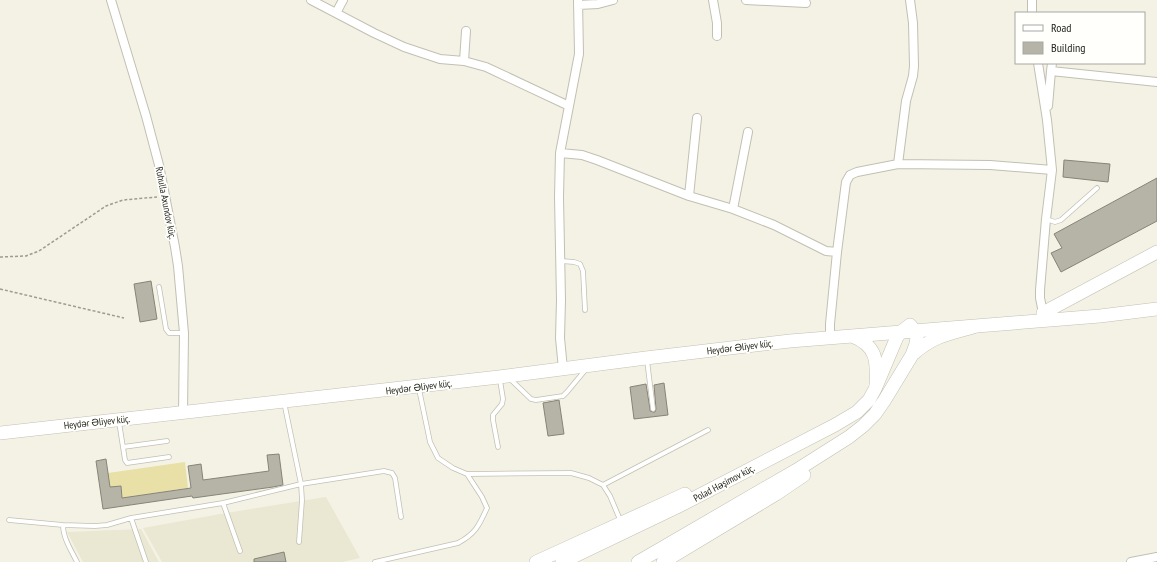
<svg xmlns="http://www.w3.org/2000/svg" width="1157" height="562" font-family="'PT Sans Narrow',sans-serif">
<style>
.built{fill:#eae7d2}
.green{fill:#e9e0a8}
.building{fill:#b6b4a7;stroke:#868477}
.lines{fill:none;stroke-linecap:round;stroke-linejoin:round}
.service-casing{stroke:#c2c0b3;stroke-width:5.5}
.minor-casing{stroke:#c2c0b3;stroke-width:10}
.primary-casing{stroke:#c2c0b3;stroke-width:14}
.trunk-casing{stroke:#c2c0b3;stroke-width:14}
.path{stroke:#9e9c92;stroke-width:1.5;stroke-dasharray:3 2;stroke-linecap:butt}
.service{stroke:#fff;stroke-width:4}
.minor{stroke:#fff;stroke-width:8}
.primary{stroke:#fff;stroke-width:13}
.trunk{stroke:#fff;stroke-width:13}
.labels{text-anchor:middle;dominant-baseline:central;stroke-width:3.5;stroke-linejoin:round;paint-order:stroke}
.street-label{font-size:10px;fill:#25241f;stroke:#fffffc}
</style>
<rect width="100%" height="100%" fill="#f4f2e4"/>
<path class="built" d="M326 497 360 558 342 562H162L143 528 226 513Z
M141 529 159 562H83L67 532Z"/>
<path class="green" d="M185 462 188 488 122 498 121 486 110 487 108 473Z"/>
<path class="building" d="M1064 160 1110 164 1108 182 1063 177Z
M1157 178V221L1061 272 1051 253 1062 248 1054 234Z
M151 281 157 319 140 322 134 284Z
M664 383 668 415 634 419 630 387 646 384 650 409V411L653 412H655L656 409 654 385Z
M559 400 564 434 548 436 543 403Z
M279 454 283 485 273 487 193 498 192 496 103 509 96 461 106 459 110 487 121 486 122 498 191 488 188 466 201 464 203 480 269 471 267 455Z
M284 552 286 562H254V559Z"/>
<g class="lines">
<defs>
<path id="service" d="M1046 219 1055 222 1061 220 1097 188
M561 261 574 262 580 264 583 271 585 310
M159 287 166 329 169 333H184
M647 360 653 409
M509 378 531 399 536 400 563 396 567 392 587 368
M284 402 301 484 302 500 299 542
M119 422 125 460 127 463 169 457
M123 447 167 441
M498 447 493 420V415L502 404 503 399 500 380
M467 474 571 473 589 478 603 485 610 496 621 522
M603 485 708 430
M223 503 240 551
M131 518 146 562
M9 520 63 525 95 526 107 525 131 518 223 503 301 484 384 471 392 473 395 478 401 517
M63 525C63 538 71 550 77 562
M375 562 458 543C475 534 479 526 487 508L482 497 467 474 453 468 438 458 430 442 419 389"/>
<path id="minor" d="M111 0 146 116 159 165 175 247 178 266 184 333 183 413
M311 0 374 33 404 47 440 59 464 61 486 67 569 106
M713 0 717 23V36
M746 0 806 3
M1032 0V13
M578 5 598 4 613 0
M336 13 343 0
M464 61 466 31
M1038 63 1047 120 1052 170 1046 219 1040 290V298L1043 313
M1051 71 1052 63
M1048 106 1051 71 1157 82
M560 153 582 155 597 160 689 196 733 209 774 225 826 251 837 252
M898 164 906 101 913 76 914 66 913 23 910 0
M689 196 697 118
M733 209 748 132
M830 337V324L837 252 846 182 850 175 857 172 898 164 990 165 1052 170
M563 369 560 338 561 300 559 197 560 153 579 54 578 0
M1131 562 1157 557"/>
<path id="primary" d="M1043 313 1157 252
M852 336C878 346 877 362 876 386
M0 433 499 377 646 358 790 341 1100 316 1157 309"/>
<path id="trunk" d="M913 354C933 336 948 334 973 327
M536 562 685 494
M562 562 677 507 835 425 857 412 869 400 875 389 897 337 901 332 910 325 915 331 917 337 916 344 912 355 884 401 875 414 863 426 849 437 800 468 638 562
M663 562 776 494 804 475"/>
</defs>
<use href="#service" class="service-casing"/>
<use href="#minor" class="minor-casing"/>
<use href="#primary" class="primary-casing"/>
<use href="#trunk" class="trunk-casing"/>
<path class="path" d="M0 257 26 256 39 251 106 206 123 200 157 197
M0 289 124 318"/>
<use href="#service" class="service"/>
<use href="#minor" class="minor"/>
<use href="#primary" class="primary"/>
<use href="#trunk" class="trunk"/>
</g>
<g class="labels">
<g class="street-label">
<text transform="translate(166 203) rotate(79)">Ruhulla Axundov küç.</text>
<text transform="translate(740 347) rotate(-7)">Heydər Əliyev küç.</text>
<text transform="translate(419 387) rotate(-7)">Heydər Əliyev küç.</text>
<text transform="translate(97 422) rotate(-6)">Heydər Əliyev küç.</text>
<text transform="translate(724 483) rotate(-28)">Polad Həşimov küç.</text>
</g>
</g>
<rect x="1015" y="12" width="130" height="52" fill="#fffffc" stroke="#a8a7a4"/>
<rect x="1023" y="25" width="20" height="6" fill="#ffffff" stroke="#a8a7a4"/>
<text x="1051" y="32" font-size="12" fill="#25241f">Road</text>
<rect x="1023" y="42" width="20" height="12" fill="#b6b4a7" stroke="#a8a7a4"/>
<text x="1051" y="52" font-size="12" fill="#25241f">Building</text>
</svg>
